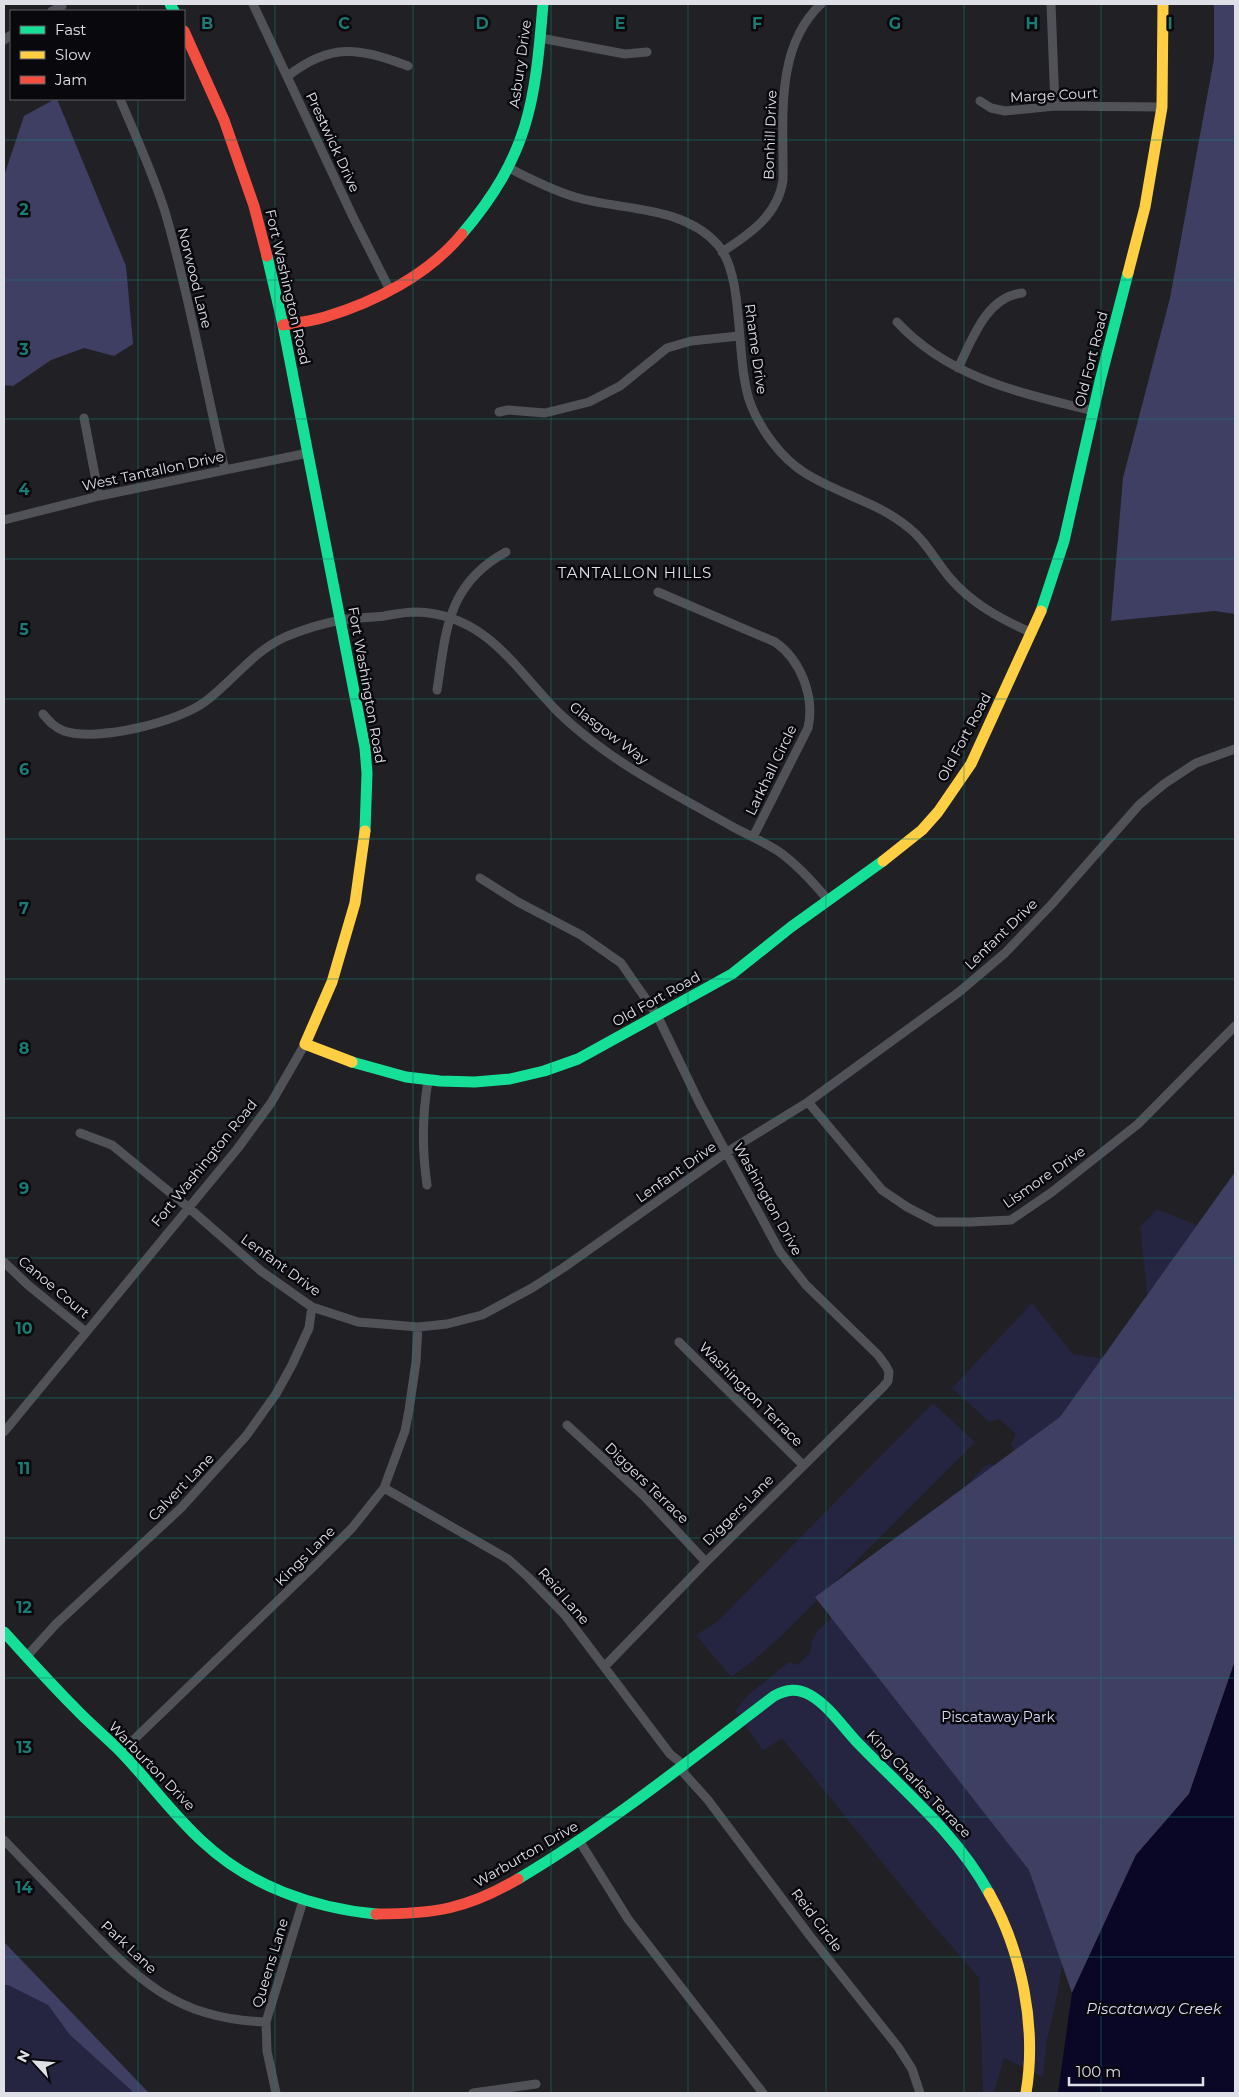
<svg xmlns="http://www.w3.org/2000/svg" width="1239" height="2097" font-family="Montserrat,sans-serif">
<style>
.green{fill:#252441}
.forest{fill:#3f3f63}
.water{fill:#0a0625}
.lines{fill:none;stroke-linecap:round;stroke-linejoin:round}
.street{stroke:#515258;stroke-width:9}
.fast{stroke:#16e098;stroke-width:11}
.slow{stroke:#ffcf43;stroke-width:11}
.jam{stroke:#f24e42;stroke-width:11}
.grid{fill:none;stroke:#197b74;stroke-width:1;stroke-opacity:0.55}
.labels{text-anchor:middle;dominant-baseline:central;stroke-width:5;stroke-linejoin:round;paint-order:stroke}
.street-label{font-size:14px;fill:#dfe0e7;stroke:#08080d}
.park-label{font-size:14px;fill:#dadbf8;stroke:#08080d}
.neighbourhood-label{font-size:15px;letter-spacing:1px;fill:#dfe0e7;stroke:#08080d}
.water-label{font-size:15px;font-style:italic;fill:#dcdefb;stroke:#08080d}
.grid-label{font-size:16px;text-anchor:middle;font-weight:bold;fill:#197b74;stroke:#08080d;stroke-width:5;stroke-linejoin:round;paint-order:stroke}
</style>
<rect width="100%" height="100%" fill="#202025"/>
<path class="green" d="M1157 1209 1221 1235 1063 1962 1055 2006 1047 2039 1043 2077 1004 2058 994 2093H983L979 1978 922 1912 782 1738 763 1751 735 1711 748 1695 789 1662 798 1665 811 1651V1642L818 1630 861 1592 985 1466 991 1464 998 1467 1015 1454 1011 1444 1016 1434 999 1419 989 1422 952 1388 1032 1303 1073 1354 1118 1361 1151 1330 1140 1227Z
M933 1403 975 1442 779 1638 753 1661 731 1677 696 1635 718 1621Z
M4 1985H8L48 2005 70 2035 132 2091V2093H4Z"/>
<path class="forest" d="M1214 4H1235V614L1215 611 1111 621 1123 478 1170 298 1214 59Z
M55 99H57L126 266 133 344 114 356 84 348 51 360 13 386 4 385V176L24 116Z
M1235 1172V1661L1189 1794 1136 1855 1072 1993 1029 1870 815 1597 1060 1417Z
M4 1942 149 2093H132V2091L70 2035 48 2005 8 1985H4Z"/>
<path class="water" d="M1235 1661V2093H1058L1072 1993 1136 1855 1189 1794Z"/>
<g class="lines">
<path class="street" d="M253 4 353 217 390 290
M1051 4 1055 106
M52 11 62 6
M540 38 625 54 647 52
M4 40 11 35
M288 76C331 42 359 48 408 66
M120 99C136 137 154 175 166 215 190 299 205 385 225 470
M980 101 991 108 1005 111 1055 106 1162 107
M509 168C530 179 552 190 575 197 622 211 683 205 718 245 746 278 734 361 751 405 761 430 781 458 805 473 838 494 878 502 909 528 926 541 936 562 950 578 972 604 1001 619 1032 633
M722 252C750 234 778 215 783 180 784 121 774 48 821 4
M897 322C950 379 1022 393 1093 411
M958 368C972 340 986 297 1022 293
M499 412 508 410 545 413 589 402 620 386 667 348 691 341 739 336
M84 418 99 496
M4 520 99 496 308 453
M658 592 775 642C801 660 815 697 808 728L753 837
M437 690C446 631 447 584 506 552
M43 714C49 721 55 728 64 731 97 742 179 722 206 701 234 680 251 653 285 637 302 630 324 623 342 620 356 617 370 618 384 616 395 614 405 612 416 612 487 614 515 669 559 713 610 762 673 793 733 827 748 835 764 842 778 851 797 864 813 882 828 900
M480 878 518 902 581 935 621 963 657 1015 700 1104 780 1252 806 1285 878 1355 886 1366 889 1372 888 1381 883 1387 706 1562 604 1667
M808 1102 882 1190 907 1207 936 1222H971L1011 1220 1052 1192 1138 1124 1235 1026
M80 1133 112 1145 189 1208 261 1271 312 1307 358 1322 418 1327 447 1324 482 1315 532 1288 563 1268 727 1152 808 1102 959 992 1005 953 1051 905 1139 805 1164 784 1196 763 1235 749
M427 1185C422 1150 422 1116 428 1081
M4 1262 28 1285 86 1332
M679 1342 803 1465
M567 1425 644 1496 706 1562
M4 1432 238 1148 271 1103 305 1044
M384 1488 508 1559 528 1577 565 1615 670 1754 685 1766
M27 1656 56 1624 181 1508 246 1436 276 1394 292 1365 309 1328 312 1307
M121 1752 315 1565 352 1528 384 1488 405 1431 409 1410 416 1362 418 1327
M681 1770 708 1800 810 1936 898 2047 912 2069 920 2093
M4 1840C29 1866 54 1892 78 1917 137 1979 175 2019 266 2022
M580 1842 628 1919 763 2093
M276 2093 267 2051 266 2022 303 1901
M473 2093 536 2084"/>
<path class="fast" d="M170 4 174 11
M462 234C529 155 535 103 543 4
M267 256 283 325 365 748 367 773 365 831
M1041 611 1064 541 1100 381 1128 273
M352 1062 406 1077 440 1081 475 1082 510 1079 544 1071 578 1059 732 974 791 927 883 861
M4 1632C27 1657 50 1683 74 1707 89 1723 106 1737 121 1752 149 1781 173 1815 203 1842 250 1886 313 1908 376 1914
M518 1879C609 1825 690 1760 774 1696 787 1689 797 1688 810 1695 828 1705 842 1726 856 1741 903 1790 956 1833 989 1893"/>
<path class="slow" d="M1128 273 1145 207 1162 107 1163 4
M883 861 922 830 938 812 971 764 1041 611
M352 1062 305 1044 332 982 355 903 365 831
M989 1893C1022 1952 1037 2027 1026 2093"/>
<path class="jam" d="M184 31 224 120 254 206 267 256
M283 325C297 323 312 321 325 317 375 302 428 275 462 234
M376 1914C434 1914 467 1909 518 1879"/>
</g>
<path class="grid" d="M138 4V11M275 4V2093M413 4V2093M551 4V2093M688 4V2093M826 4V2093M964 4V2093M1101 4V2093M138 99V2093M4 140H1235M4 280H1235M4 419H1235M4 559H1235M4 699H1235M4 839H1235M4 979H1235M4 1118H1235M4 1258H1235M4 1398H1235M4 1538H1235M4 1678H1235M4 1817H1235M4 1957H1235"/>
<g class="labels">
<g class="street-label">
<text transform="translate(520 64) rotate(-82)">Asbury Drive</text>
<text transform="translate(1054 95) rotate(-3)">Marge Court</text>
<text transform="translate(770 135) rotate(-88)">Bonhill Drive</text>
<text transform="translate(333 142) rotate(65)">Prestwick Drive</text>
<text transform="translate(195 278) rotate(76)">Norwood Lane</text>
<text transform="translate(288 287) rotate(77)">Fort Washington Road</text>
<text transform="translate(756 349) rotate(82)">Rhame Drive</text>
<text transform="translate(1091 359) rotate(-76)">Old Fort Road</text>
<text transform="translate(153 471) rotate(-12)">West Tantallon Drive</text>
<text transform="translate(367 685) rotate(80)">Fort Washington Road</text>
<text transform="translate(609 733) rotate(37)">Glasgow Way</text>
<text transform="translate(964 737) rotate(-62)">Old Fort Road</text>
<text transform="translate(771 770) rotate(-64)">Larkhall Circle</text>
<text transform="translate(1001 934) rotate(-44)">Lenfant Drive</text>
<text transform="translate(656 999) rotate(-29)">Old Fort Road</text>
<text transform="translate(204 1163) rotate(-51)">Fort Washington Road</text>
<text transform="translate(676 1172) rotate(-35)">Lenfant Drive</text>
<text transform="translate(1044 1177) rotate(-35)">Lismore Drive</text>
<text transform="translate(768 1199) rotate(61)">Washington Drive</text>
<text transform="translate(281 1265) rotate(36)">Lenfant Drive</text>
<text transform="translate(54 1287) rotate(40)">Canoe Court</text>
<text transform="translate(751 1394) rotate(45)">Washington Terrace</text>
<text transform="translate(647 1483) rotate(44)">Diggers Terrace</text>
<text transform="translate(181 1487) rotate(-46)">Calvert Lane</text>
<text transform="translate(738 1510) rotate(-45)">Diggers Lane</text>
<text transform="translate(305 1556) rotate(-45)">Kings Lane</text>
<text transform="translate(564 1596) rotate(49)">Reid Lane</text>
<text transform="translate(152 1766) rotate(46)">Warburton Drive</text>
<text transform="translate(919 1784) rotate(46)">King Charles Terrace</text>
<text transform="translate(526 1854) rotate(-30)">Warburton Drive</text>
<text transform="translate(817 1920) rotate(53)">Reid Circle</text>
<text transform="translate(129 1947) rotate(43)">Park Lane</text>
<text transform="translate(270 1963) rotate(-73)">Queens Lane</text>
</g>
<g class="park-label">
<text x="998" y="1717">Piscataway Park</text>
</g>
<g class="neighbourhood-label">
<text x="635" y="572">TANTALLON HILLS</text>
</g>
<g class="water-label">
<text x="1154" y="2008">Piscataway Creek</text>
</g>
</g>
<g class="grid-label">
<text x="207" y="29">B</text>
<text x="344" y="29">C</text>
<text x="482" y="29">D</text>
<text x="620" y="29">E</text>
<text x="757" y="29">F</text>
<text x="895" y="29">G</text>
<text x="1032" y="29">H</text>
<text x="1170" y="29">I</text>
<text x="24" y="215">2</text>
<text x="24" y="355">3</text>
<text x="24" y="495">4</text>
<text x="24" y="635">5</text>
<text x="24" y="775">6</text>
<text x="24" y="914">7</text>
<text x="24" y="1054">8</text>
<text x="24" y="1194">9</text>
<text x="24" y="1334">10</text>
<text x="24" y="1474">11</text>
<text x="24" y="1613">12</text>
<text x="24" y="1753">13</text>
<text x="24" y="1893">14</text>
</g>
<rect width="1239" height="2097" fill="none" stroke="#dfe0e7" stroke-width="10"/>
<rect x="10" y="10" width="175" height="90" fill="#08080d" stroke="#5e5e64"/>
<rect x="20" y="26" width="25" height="8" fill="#16e098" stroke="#5e5e64"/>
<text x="55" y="35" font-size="15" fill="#dfe0e7">Fast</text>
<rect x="20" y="51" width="25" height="8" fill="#ffcf43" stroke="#5e5e64"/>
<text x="55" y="60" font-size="15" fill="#dfe0e7">Slow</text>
<rect x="20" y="76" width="25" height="8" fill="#f24e42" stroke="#5e5e64"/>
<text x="55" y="85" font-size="15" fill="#dfe0e7">Jam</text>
<g transform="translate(35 2062) rotate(296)" stroke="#08080d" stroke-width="4" paint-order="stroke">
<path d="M0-4L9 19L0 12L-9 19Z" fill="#dfe0e7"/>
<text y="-8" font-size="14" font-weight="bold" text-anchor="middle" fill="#dfe0e7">N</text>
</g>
<path d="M1069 2077v8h134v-8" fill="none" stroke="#dfe0e7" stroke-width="2.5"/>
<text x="1076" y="2077" font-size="15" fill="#dfe0e7" stroke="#08080d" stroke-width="4" paint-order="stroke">100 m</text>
</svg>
